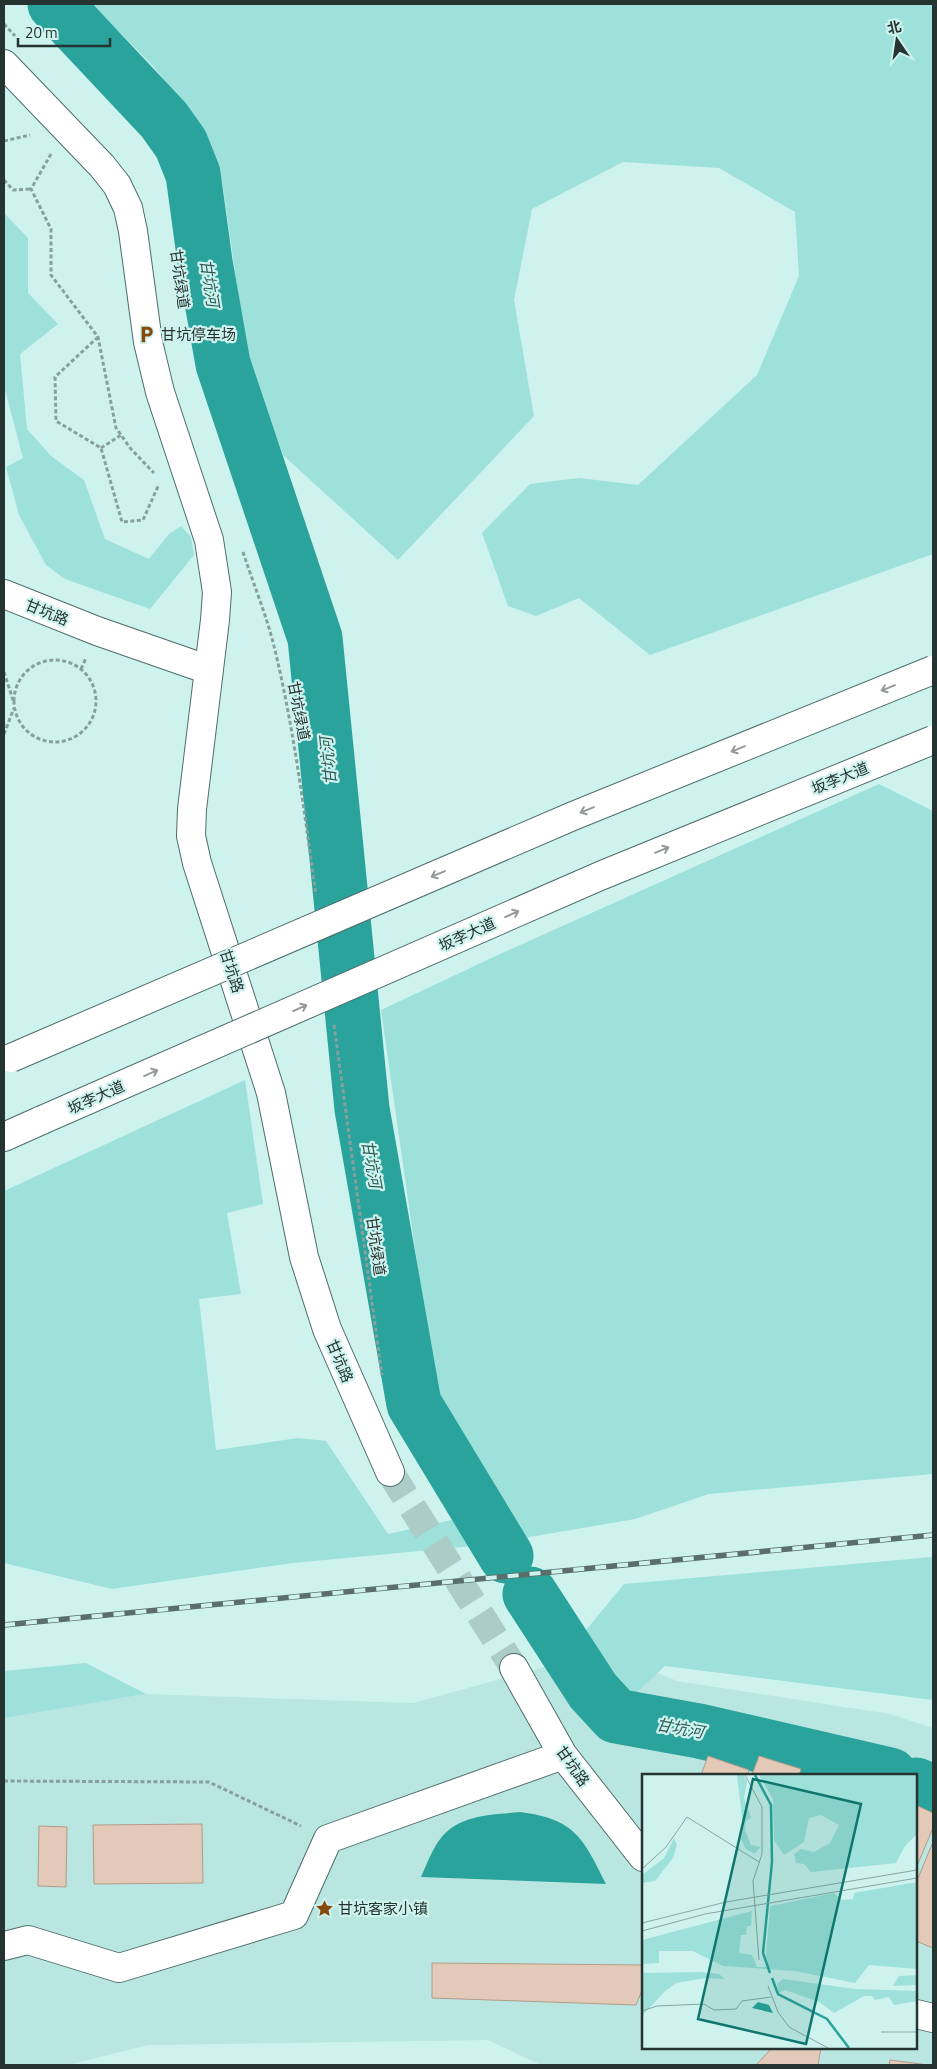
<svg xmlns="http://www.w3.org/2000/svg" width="937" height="2069" font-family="'Titillium Web','Noto Sans SC',sans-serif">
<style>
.built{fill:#bae6e1;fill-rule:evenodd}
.green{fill:#9de1da}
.water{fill:#29a39b}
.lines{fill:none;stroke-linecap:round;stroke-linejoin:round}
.river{stroke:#29a39b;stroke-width:55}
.building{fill:#e3cab8;stroke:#b39b89}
.minor-tunnel{stroke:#acccc8;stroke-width:28;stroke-dasharray:28 14;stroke-linecap:butt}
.minor-casing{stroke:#4d6d6a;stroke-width:30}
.major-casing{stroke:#4d6d6a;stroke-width:30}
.path{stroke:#86a19d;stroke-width:3;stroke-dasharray:4 2.5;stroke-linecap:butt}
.minor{stroke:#fff;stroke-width:28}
.major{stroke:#fff;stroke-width:28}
.rail-casing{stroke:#5a6e6c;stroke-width:5.5}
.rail{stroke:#cef2ee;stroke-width:4;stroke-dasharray:11;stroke-linecap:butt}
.major-bridge-casing{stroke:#4d6d6a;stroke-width:30;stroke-linecap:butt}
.major-bridge{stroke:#fff;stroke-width:28}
.oneway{stroke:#929998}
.labels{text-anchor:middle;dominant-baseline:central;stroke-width:4.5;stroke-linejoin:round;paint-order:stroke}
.street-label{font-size:15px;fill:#253331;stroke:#cef2ee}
.poi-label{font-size:15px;fill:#253331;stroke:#cef2ee;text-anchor:start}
.water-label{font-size:16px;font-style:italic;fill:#2d5d59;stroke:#cef2ee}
.inset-river{fill:none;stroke:#29a39b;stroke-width:2.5}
.inset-road{fill:none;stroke:#8aa6a2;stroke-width:1}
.view{fill:#0f766e;fill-opacity:0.15;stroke:#0f766e;stroke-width:2.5}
.inset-edge{fill:none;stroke:#253331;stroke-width:2.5}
</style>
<rect width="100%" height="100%" fill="#cef2ee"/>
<path class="built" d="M603 1651 677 1681 890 1714 933 1728V2065H541L488 2040 148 2045 68 2065H4V1718L146 1694 413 1703ZM643 1775H916V2048H643Z"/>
<path class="green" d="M92 4H933V554L650 655 579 598 536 616 508 606 482 533 530 484 579 478 638 485 757 375 799 276 795 212 719 168 623 162 532 209 514 300 534 416 398 560 283 455 247 357 222 180 199 125 153 66Z
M4 213 28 238V293L58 324 20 354 27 429 51 456 84 480 105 539 149 559 169 534 181 526 191 537 194 555 150 609 65 579 46 565 19 515 6 467 23 458 4 386Z
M879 784 933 811V1474L709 1494 635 1519 483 1545 293 1563 112 1589 4 1563V1191L245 1080 263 1204 227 1213 241 1294 199 1299 216 1450 298 1438 326 1441 388 1534 493 1511 440 1424 381 1010 500 954Z
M933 1557V1700L665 1666 622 1706 593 1672 582 1635 624 1584Z
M86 1663 146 1694 4 1718V1671Z"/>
<path class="water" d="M520 1812C575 1819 583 1838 606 1884L421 1877C427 1864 432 1849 441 1838 460 1814 492 1815 520 1812Z"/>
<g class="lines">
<path class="river" d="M55 4 164 120 181 144 193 174 205 262 223 364 315 638 362 1109 414 1404 506 1556
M530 1594 593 1691 616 1716 699 1731 890 1775
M916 1785 933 1792"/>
</g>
<path class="building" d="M708 1756 749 1770 747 1775H701Z
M759 1756 801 1769 799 1775H752Z
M916 1805 933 1813V1828L916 1868Z
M202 1824 203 1883 94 1884 93 1825Z
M39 1826 67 1827 66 1887 38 1886Z
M933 1842V1948L916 1941V1883Z
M432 1963 643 1965V1988L636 2005 432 1998Z
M772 2048H821L818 2065H756Z
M890 2060 928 2065H889Z"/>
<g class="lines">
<path class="minor-tunnel" d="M390 1472 514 1668"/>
<defs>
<path id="minor" d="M4 64 102 166 117 185 128 208 133 231 148 342 160 392 209 540 217 592 215 620 192 809 191 836 197 863 271 1093 304 1257 327 1329 390 1472
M4 594 97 631 209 670
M514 1668 563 1755 643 1857
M4 1946 28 1940 119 1968 294 1915 328 1839 563 1755
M916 2014 933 2018"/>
<path id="major" d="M4 1137 42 1120"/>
</defs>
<use href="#minor" class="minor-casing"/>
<use href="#major" class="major-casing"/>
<path class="path" d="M4 24 15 36
M4 141 30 135
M51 154 31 189 51 229V275L98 337 116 428 131 449 154 473
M4 180 13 190 31 189
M98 337 55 377 56 421 101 448 122 522 143 520 159 484
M101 448 121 435
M243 552C253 583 266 614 274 646 294 728 304 811 316 895
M14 701a41 41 0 1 1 82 0a41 41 0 1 1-82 0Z
M81 669 86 658
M4 672 13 700
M4 734 14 708
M334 1025 382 1375
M4 1781 209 1782 301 1826"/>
<use href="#minor" class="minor"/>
<use href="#major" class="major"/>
<defs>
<path id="rail" d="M4 1625 933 1535"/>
</defs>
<use href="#rail" class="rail-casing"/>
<use href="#rail" class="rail"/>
<defs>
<path id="major-bridge" d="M11 1058 573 816 933 670
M42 1120 600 876 933 740"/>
</defs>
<use href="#major-bridge" class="major-bridge-casing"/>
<use href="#major-bridge" class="major-bridge"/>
</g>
<defs><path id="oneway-shaft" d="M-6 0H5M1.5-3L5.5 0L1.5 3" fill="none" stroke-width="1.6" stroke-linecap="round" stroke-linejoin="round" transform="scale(1.25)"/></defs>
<g class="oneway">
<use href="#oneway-shaft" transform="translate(888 688) rotate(158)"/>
<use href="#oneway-shaft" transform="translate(738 749) rotate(158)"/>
<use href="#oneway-shaft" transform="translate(587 810) rotate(158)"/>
<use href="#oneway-shaft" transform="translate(662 850) rotate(-22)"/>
<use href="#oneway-shaft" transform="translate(438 874) rotate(157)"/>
<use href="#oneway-shaft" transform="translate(512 914) rotate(-24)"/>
<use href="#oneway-shaft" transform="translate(300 1008) rotate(-24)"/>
<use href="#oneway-shaft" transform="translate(151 1073) rotate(-24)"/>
</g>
<defs>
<symbol id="parking-bare" viewBox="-9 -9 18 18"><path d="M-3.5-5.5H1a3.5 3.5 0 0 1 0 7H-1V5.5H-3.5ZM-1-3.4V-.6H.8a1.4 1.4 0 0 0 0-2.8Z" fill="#884a0b" stroke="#cef2ee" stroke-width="2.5" paint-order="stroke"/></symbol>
<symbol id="sight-bare" viewBox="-9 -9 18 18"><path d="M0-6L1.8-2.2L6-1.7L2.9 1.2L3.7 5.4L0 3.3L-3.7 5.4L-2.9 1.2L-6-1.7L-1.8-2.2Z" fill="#884a0b" stroke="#cef2ee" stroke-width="2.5" paint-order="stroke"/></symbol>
</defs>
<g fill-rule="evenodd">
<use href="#parking-bare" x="134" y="322" width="25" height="25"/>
<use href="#sight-bare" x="312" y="1896" width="25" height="25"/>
</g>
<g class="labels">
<g class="street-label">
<text transform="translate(180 279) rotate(82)">甘坑绿道</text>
<text transform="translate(47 612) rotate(22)">甘坑路</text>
<text transform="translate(299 711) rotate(79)">甘坑绿道</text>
<text transform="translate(840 778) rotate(-22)">坂李大道</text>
<text transform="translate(467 934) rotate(-24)">坂李大道</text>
<text transform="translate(232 971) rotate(72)">甘坑路</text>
<text transform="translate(96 1097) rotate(-24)">坂李大道</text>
<text transform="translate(376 1246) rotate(82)">甘坑绿道</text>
<text transform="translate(340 1361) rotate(67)">甘坑路</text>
<text transform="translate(573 1766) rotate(55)">甘坑路</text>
</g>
<g class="poi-label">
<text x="161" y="334">甘坑停车场</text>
<text x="338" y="1908">甘坑客家小镇</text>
</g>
<g class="water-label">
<text transform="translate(210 283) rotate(81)">甘坑河</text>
<text transform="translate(328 761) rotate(-96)">甘坑河</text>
<text transform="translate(372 1164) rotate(80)">甘坑河</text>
<text transform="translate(680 1728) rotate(10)">甘坑河</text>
</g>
</g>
<g transform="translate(642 1774)">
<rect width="275" height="275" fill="#cef2ee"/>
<path d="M95 1H101L105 7 102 24 109 44 104 47 103 56 109 71 119 73 112 80 103 74 99 65 101 52ZM117 1H275V60L263 72 254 89 169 98 162 90 154 89 152 80 159 75 172 78 188 69 197 51 179 41 167 44 162 68 142 81 132 66 131 25ZM32 64 35 71 31 84 13 107 0 109V101L22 84ZM275 108V195L227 191 213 209 153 197 81 192 51 177H17V189L0 190V166L110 137 109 152H105L104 161H99L97 179 110 181 115 193H127L124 182 128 132 192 119 200 126 211 125 212 119ZM58 198 77 200 83 205 64 204 34 209 23 217 0 242V199ZM275 201V211L251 212 257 202ZM141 205 213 215 275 217V227L252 231 247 223 233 226 230 222H222L192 239 177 228 143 216 137 219 135 210Z" fill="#9de1da"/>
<path d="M116 228 127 231 131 239 110 234Z" fill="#29a39b"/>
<path class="inset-river" d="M113 1 129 31 130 88 121 179 128 199M130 204 136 220 185 245 207 274"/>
<path class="inset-road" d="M103 1 120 33V80L111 107 117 186M0 95 24 73 45 43 117 88M0 149 84 128 275 96M0 157 63 140 275 104M126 212 136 238 147 253 186 274M0 237 15 232 62 230 72 236 94 235 100 227 129 223M239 258H275"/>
<path class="view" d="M111 5 219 30 164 270 56 245Z"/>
<rect width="275" height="275" class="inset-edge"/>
</g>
<rect width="937" height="2069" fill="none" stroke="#253331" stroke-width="10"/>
<g transform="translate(897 40) rotate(347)" stroke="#cef2ee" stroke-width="4" paint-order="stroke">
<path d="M0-4L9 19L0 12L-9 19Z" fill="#253331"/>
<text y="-8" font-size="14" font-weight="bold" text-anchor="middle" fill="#253331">北</text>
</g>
<path d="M18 38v8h92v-8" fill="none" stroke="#253331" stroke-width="2.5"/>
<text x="25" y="38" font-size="15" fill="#253331" stroke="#cef2ee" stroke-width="4" paint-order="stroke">20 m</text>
</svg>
